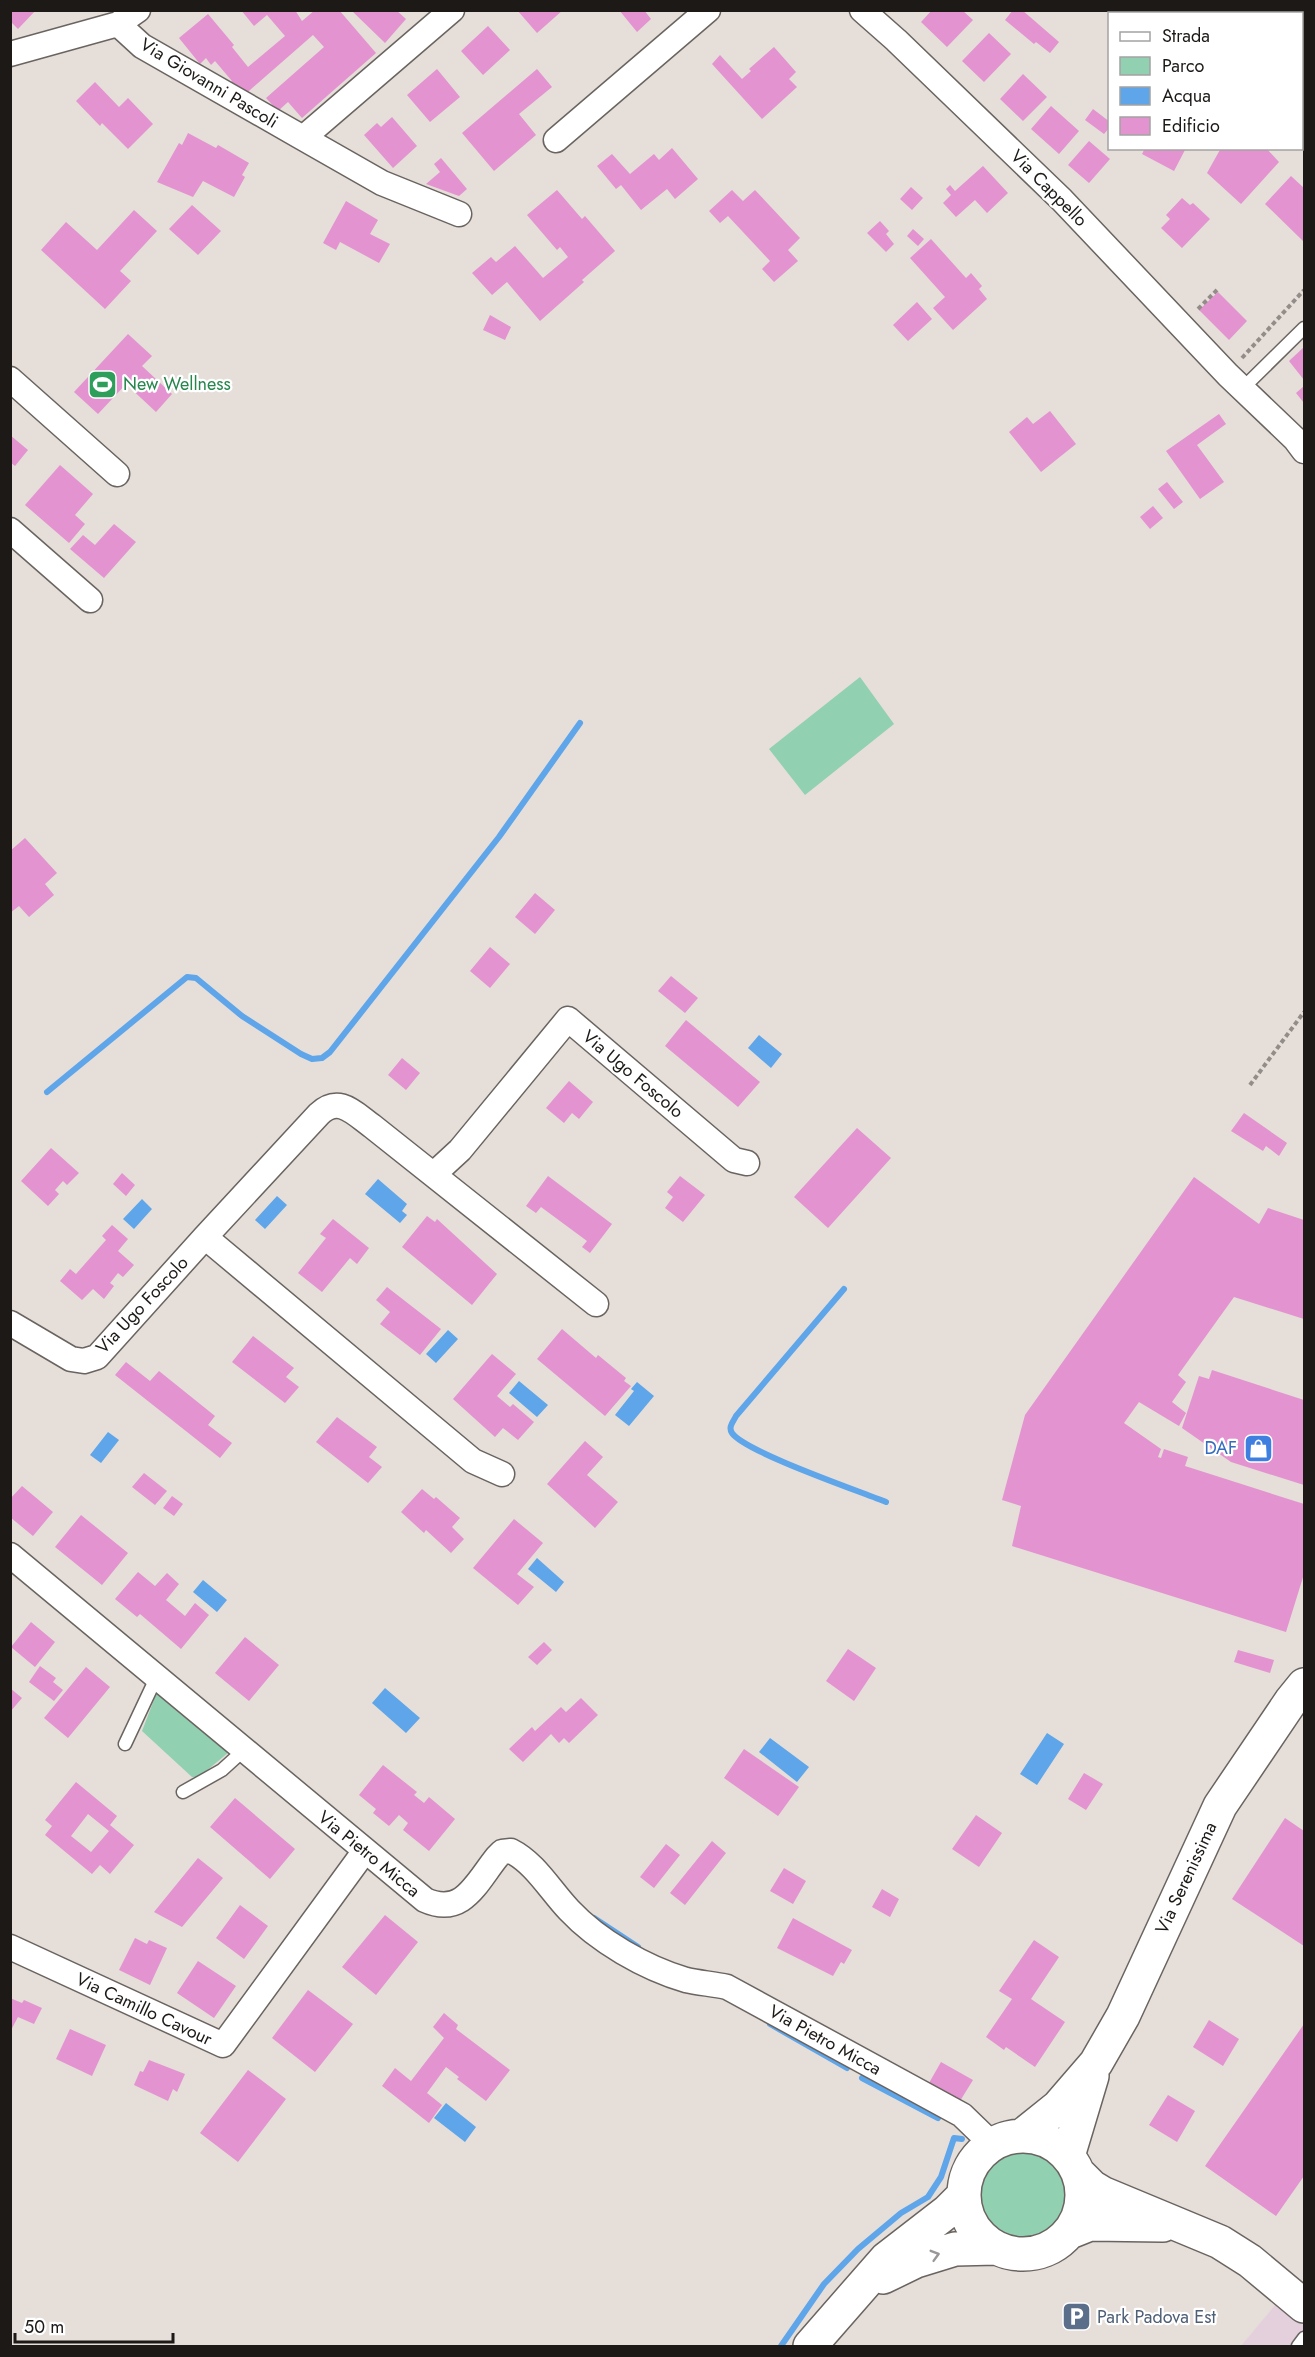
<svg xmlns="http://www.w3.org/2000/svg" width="1315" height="2357" font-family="Jost,sans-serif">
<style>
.commercial{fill:#e4cfdd}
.green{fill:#91d0b0}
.water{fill:#5ea5e9}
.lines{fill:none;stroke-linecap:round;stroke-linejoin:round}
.stream{stroke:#5ea5e9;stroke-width:6}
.building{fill:#e393d0;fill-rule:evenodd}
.lane-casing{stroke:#6a6460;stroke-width:15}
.street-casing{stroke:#6a6460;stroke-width:27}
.secondary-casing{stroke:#6a6460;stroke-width:36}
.path{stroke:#938d89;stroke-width:4;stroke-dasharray:4.5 3;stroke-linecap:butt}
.lane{stroke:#fff;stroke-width:12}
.street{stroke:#fff;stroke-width:24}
.secondary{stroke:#fff;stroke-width:33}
.oneway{stroke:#999897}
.labels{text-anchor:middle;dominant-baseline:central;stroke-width:4.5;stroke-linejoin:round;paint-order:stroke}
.street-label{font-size:18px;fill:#1c1917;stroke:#fff}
.leisure-label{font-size:18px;fill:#27864d;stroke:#fff;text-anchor:start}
.shop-label{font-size:18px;fill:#366cbe;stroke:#fff;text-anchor:end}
.service-label{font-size:18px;fill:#4e5e75;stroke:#fff;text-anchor:start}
</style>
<rect width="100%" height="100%" fill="#e5ded9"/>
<path class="commercial" d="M1277 2303 1304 2326V2346H1241Z"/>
<path class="green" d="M860 677 894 724 805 795 769 749Z
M157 1692 229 1752 199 1777H192L142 1731Z
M979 2193a44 44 0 1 1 88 0a44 44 0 1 1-88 0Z"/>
<path class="water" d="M759 1035 782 1054 771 1068 748 1048Z
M378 1179 407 1204 402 1211 407 1215 400 1223 365 1194Z
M277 1196 287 1205 265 1229 255 1220Z
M142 1199 152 1209 134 1229 123 1219Z
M448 1330 458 1339 436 1363 426 1354Z
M519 1381 548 1405 537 1417 509 1393Z
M637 1382 654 1396 629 1426 615 1415 634 1391 631 1389Z
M108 1432 119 1440 101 1463 90 1455Z
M537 1558 564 1582 556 1592 528 1569Z
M203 1580 227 1600 217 1612 193 1592Z
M385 1688 420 1718 406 1733 372 1703Z
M1047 1733 1064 1744 1037 1785 1020 1774Z
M770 1738 809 1767 797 1782 759 1752Z
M446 2103 476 2127 465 2142 434 2118Z"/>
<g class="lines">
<path class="stream" d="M47 1092 187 977 196 978 242 1016 301 1054 312 1059 322 1058 330 1052 499 837 580 723
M844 1289 736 1416C733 1422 728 1427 732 1433 745 1452 859 1491 886 1502
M594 1918 638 1947
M770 2024 847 2068
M862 2078 938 2118
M781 2346 824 2284 858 2249 901 2213 928 2197 941 2177 954 2138 962 2139"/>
</g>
<path class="building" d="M10 10H36L18 29 10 21Z
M241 10H295L302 21 315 10H339L376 53 302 118 288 102 278 111 266 98 324 47 313 35 242 97 224 88 232 81 215 61 211 65 206 58 200 64 179 38 208 14 234 45 232 47 248 67 285 36 267 15 254 26Z
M351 10H396L406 19 385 43Z
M517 10H563L537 33Z
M619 10H644L651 19 637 32Z
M932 10H962L973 20 947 47 921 22Z
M1013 10H1022L1059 42 1050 53 1036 42 1034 44 1005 20Z
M488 26 510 50 483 75 461 51Z
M989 33 1011 54 984 82 962 61Z
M774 47 796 72 789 79 797 87 762 119 712 64 720 55 742 79 751 71 749 69Z
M437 69 460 97 430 122 407 95Z
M537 69 552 87 519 114 536 135 494 171 462 133Z
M1023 74 1047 97 1023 121 1000 99Z
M95 82 119 107 128 98 153 124 128 149 102 123 100 126 76 101Z
M1304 87V143L1302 146V90Z
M1051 106 1079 131 1059 154 1031 129Z
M1093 109 1110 122V127L1104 134 1085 120Z
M392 117 417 146 393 168 364 135 377 123 381 127Z
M188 133 216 148 218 145 249 163 242 175 245 177 234 197 203 181 193 197 157 182 179 143 182 145Z
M1089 141 1110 159 1089 183 1068 165Z
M672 148 698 179 675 199 667 189 641 210 621 185 616 189 597 166 612 154 630 174 654 154 659 160Z
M1145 148H1186L1174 171 1142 154Z
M1221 148H1266L1279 162 1241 204 1207 173Z
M441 158 467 189 459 196 426 184 440 172 434 164Z
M983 166 1008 193 987 213 975 200 956 217 943 203 951 195 946 189 950 185 955 191Z
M1291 176 1304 188V242L1265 204Z
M911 187 923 198 912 210 900 199Z
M557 190 582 219 585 216 615 251 582 280 584 282 540 321 507 282 492 295 472 273 491 257 496 262 515 246 543 278 568 257 560 247 557 250 527 215Z
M732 190 743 201 755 190 800 238 788 250 798 261 774 282 762 269 770 261 728 216 720 223 709 211Z
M1182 198 1190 205 1193 203 1210 219 1182 248 1161 228 1170 219 1166 215Z
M346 201 378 220 370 234 390 244 379 263 340 242 336 250 323 243Z
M192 205 221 231 198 255 169 229Z
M134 210 157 231 120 271 131 281 105 309 41 250 66 222 97 250Z
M880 221 889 231 886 234 894 244 886 252 867 233Z
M913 229 924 239 918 246 907 236Z
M931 239 966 278 971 273 982 286 979 289 987 299 953 330 933 308 945 297 910 258Z
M1218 292 1247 321 1229 340 1199 310Z
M917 302 932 319 908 341 893 325Z
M490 315 511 327 505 340 483 330Z
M128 334 152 356 142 366 172 394 156 412 126 384 98 414 74 392Z
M1304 347V380L1289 361Z
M1304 386V403L1296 393Z
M1050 411 1076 444 1041 472 1009 432 1027 417 1033 424Z
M1219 414 1226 424 1197 445 1224 482 1200 499 1166 451Z
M10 435 28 450 15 466 10 462Z
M60 465 93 494 75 515 85 524 69 543 25 505Z
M1167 482 1183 502 1174 509 1158 489Z
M1153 506 1163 518 1150 529 1140 517Z
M114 524 136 542 104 578 70 549 83 535 95 545Z
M25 838 57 873 45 884 54 895 29 917 19 906 10 913V851Z
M535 893 555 910 535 934 515 917Z
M490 947 510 964 490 988 470 971Z
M671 976 698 998 685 1013 658 991Z
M686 1020 760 1082 738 1107 665 1046Z
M402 1058 420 1073 406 1090 388 1075Z
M569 1081 593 1102 579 1119 572 1113 564 1123 546 1108Z
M1244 1113 1287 1143 1279 1156 1266 1146 1263 1151 1231 1131Z
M857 1128 891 1158 828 1228 794 1197Z
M51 1148 79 1173 67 1185 63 1181 55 1190 59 1194 48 1206 21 1181Z
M122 1173 135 1185 126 1196 113 1184Z
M548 1176 612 1224 590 1253 582 1247 587 1241 541 1207 536 1213 526 1206Z
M680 1176 705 1195 683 1222 665 1208 673 1197 667 1192Z
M1194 1177 1259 1224 1268 1208 1304 1220V1319L1234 1297 1178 1375 1186 1382 1172 1402 1186 1413 1179 1426 1139 1402 1124 1423 1161 1449 1158 1457 1161 1458 1164 1449 1188 1457 1185 1466 1304 1504V1574L1286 1632 1012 1546 1021 1506 1002 1500 1025 1415Z
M427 1216 435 1222 437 1219 497 1274 472 1305 402 1247Z
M333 1219 369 1248 357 1264 350 1258 322 1292 298 1273 326 1238 320 1234Z
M112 1225 128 1239 118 1251 134 1265 123 1277 118 1273 110 1283 114 1286 104 1299 93 1289 82 1300 60 1281 70 1269 76 1274 106 1240 102 1236Z
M387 1287 441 1329 420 1355 380 1324 390 1312 376 1300Z
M562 1329 596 1358 598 1355 626 1378 624 1381 631 1386 605 1416 537 1359Z
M253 1336 294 1368 286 1377 299 1387 285 1403 232 1362Z
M492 1354 516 1374 497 1396 510 1407 513 1404 534 1422 518 1440 503 1428 495 1437 453 1399Z
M126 1362 150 1381 159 1371 215 1416 208 1425 232 1443 220 1458 115 1375Z
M1212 1370 1304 1400V1485L1231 1462 1182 1428 1199 1376 1209 1379Z
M337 1417 377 1447 369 1457 382 1467 368 1483 316 1442Z
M585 1441 603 1457 587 1475 618 1502 595 1528 547 1484Z
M144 1473 167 1491 155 1505 132 1487Z
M22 1486 53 1512 33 1536 10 1517V1499Z
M422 1489 434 1499 436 1497 460 1518 452 1527 464 1539 451 1553 426 1530 424 1533 401 1512Z
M172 1496 183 1504 174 1516 163 1508Z
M81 1515 128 1553 102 1585 55 1547Z
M514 1519 543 1543 517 1574 534 1587 518 1605 473 1568Z
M138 1572 155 1586 167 1573 179 1584 166 1600 185 1616 195 1603 209 1615 181 1649 140 1614 137 1617 115 1599Z
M31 1622 55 1642 35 1667 11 1647Z
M245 1637 279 1665 249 1701 215 1673Z
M544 1642 552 1650 537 1665 528 1657Z
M848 1649 876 1668 854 1701 826 1681Z
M1238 1650 1274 1660 1270 1673 1234 1662Z
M40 1666 56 1678 53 1682 63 1690 54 1701 29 1682Z
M86 1667 110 1687 68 1738 44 1718Z
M10 1688 22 1698 10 1712Z
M581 1698 598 1715 569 1743 564 1738 559 1743 551 1734 523 1762 509 1749 532 1727 535 1731 561 1707 566 1712Z
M744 1749 799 1787 778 1816 724 1778Z
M383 1765 417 1792 414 1795 424 1803 429 1797 455 1819 429 1851 403 1830 408 1823 399 1815 389 1826 373 1813 376 1809 359 1795Z
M1084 1773 1103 1784 1086 1810 1068 1799Z
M76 1782 117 1816 110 1825 134 1845 110 1874 100 1865 92 1874 45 1835 52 1826 45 1820ZM88 1814 109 1831 91 1852 71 1836Z
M235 1798 295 1849 270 1879 210 1827Z
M976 1815 1002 1833 979 1867 952 1849Z
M1285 1818 1304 1831V1946L1232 1899Z
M712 1841 726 1853 685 1905 670 1893Z
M666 1844 680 1855 654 1888 640 1877Z
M198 1858 223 1878 182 1927 154 1912Z
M784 1868 806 1881 793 1904 770 1891Z
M882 1889 899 1899 890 1917 872 1907Z
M240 1905 268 1926 244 1959 216 1938Z
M385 1915 418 1942 376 1995 342 1967Z
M793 1918 852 1950 844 1964 841 1962 833 1976 777 1948Z
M135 1938 147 1944 149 1940 167 1948 150 1985 119 1970Z
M1034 1940 1059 1957 1031 1999 1065 2022 1035 2067 1006 2047 1004 2050 986 2037 1012 1999 999 1991Z
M198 1961 236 1986 214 2018 177 1993Z
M308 1990 353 2024 315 2072 272 2038Z
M10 1998 22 2003 24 2000 42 2008 34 2024 18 2017 10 2032Z
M444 2013 458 2025 456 2029 510 2070 486 2101 457 2079 459 2077 446 2067 427 2093 442 2105 429 2123 382 2086 395 2068 411 2081 444 2038 433 2027Z
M1209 2020 1239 2039 1223 2066 1193 2047Z
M1304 2024V2176L1276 2216 1205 2166Z
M70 2029 106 2045 92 2076 56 2059Z
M149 2060 185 2074 177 2092 173 2089 168 2101 134 2085 140 2071 143 2072Z
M941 2062 973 2080 960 2101 929 2083Z
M248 2070 286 2099 238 2162 200 2133Z
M1168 2095 1195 2111 1177 2142 1149 2125Z"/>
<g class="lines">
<defs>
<path id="lane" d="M1242 389 1304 328
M125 1744 157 1676
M183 1792 222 1770 244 1750
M1298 2346 1304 2338"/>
<path id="street" d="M862 10 896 40 1062 200 1228 375 1295 439 1304 451
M118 24 142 46 303 138 452 10
M10 54 118 24 138 10
M303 138 382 183 459 214
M556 140 708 10
M10 379 117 474
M10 530 90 600
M434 1174 460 1150 568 1019 734 1160 747 1163
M205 1237 473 1461 502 1474
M10 1323 71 1359 84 1361 97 1357 205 1237 319 1114C339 1095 354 1113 372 1126L596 1304
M10 1555 425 1900C463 1917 476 1883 497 1857L502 1852 511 1851C535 1863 550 1890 569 1910 598 1941 645 1968 686 1980 699 1983 714 1984 727 1987L962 2115 992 2144
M10 1947 223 2045 364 1852"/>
<path id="secondary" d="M1023 2135 1058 2107 1096 2063 1123 2016 1220 1806 1291 1701 1304 1685
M964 2195a59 59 0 1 1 118 0a59 59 0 1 1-118 0Z
M1068 2156 1092 2076
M1079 2174 1092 2187 1102 2193 1220 2242 1250 2261 1304 2306
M1070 2232 1090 2224 1163 2225
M883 2277 916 2261 955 2249 996 2248
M810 2346 886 2259 948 2211 963 2196"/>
</defs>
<use href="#lane" class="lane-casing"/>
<use href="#street" class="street-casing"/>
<use href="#secondary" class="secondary-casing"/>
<path class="path" d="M1198 309 1217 290
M1242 358 1304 290
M1250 1085 1304 1012"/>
<use href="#lane" class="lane"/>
<use href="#street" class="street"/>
<use href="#secondary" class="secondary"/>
</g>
<defs><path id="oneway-chevron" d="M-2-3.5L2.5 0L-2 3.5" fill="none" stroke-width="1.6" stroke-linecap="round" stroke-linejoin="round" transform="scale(1.5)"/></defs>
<use class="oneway" href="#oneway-chevron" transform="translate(935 2255) rotate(-16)"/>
<defs>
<symbol id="stadium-square" viewBox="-11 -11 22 22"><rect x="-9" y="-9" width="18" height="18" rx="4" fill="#2e9e5b" stroke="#fff"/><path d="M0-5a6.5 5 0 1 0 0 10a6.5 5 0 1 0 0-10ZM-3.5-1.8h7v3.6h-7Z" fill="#fff"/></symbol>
<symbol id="shop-square" viewBox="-11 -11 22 22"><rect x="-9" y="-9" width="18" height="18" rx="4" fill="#3f7fe0" stroke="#fff"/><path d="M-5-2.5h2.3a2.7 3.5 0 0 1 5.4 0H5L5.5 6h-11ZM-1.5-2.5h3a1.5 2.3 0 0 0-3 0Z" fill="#fff"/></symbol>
<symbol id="parking-square" viewBox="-11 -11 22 22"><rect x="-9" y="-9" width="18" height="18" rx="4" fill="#5c6f8a" stroke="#fff"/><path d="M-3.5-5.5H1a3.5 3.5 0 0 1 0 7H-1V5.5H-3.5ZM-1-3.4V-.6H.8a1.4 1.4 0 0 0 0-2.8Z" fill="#fff"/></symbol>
</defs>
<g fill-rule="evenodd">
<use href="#stadium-square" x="86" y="368" width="33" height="33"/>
<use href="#shop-square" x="1242" y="1432" width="33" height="33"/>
<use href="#parking-square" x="1060" y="2300" width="33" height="33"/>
</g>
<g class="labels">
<g class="street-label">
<text transform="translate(209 83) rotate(31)">Via Giovanni Pascoli</text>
<text transform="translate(1049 188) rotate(45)">Via Cappello</text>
<text transform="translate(633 1074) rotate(40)">Via Ugo Foscolo</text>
<text transform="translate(142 1305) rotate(-47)">Via Ugo Foscolo</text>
<text transform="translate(369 1854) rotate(39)">Via Pietro Micca</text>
<text transform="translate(1186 1878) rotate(-65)">Via Serenissima</text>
<text transform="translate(144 2009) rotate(25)">Via Camillo Cavour</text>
<text transform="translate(825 2040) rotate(29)">Via Pietro Micca</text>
</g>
<g class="leisure-label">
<text x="123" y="384">New Wellness</text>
</g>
<g class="shop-label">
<text x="1237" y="1448">DAF</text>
</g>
<g class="service-label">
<text x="1097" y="2317">Park Padova Est</text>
</g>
</g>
<rect width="1315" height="2357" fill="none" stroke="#1c1917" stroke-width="24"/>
<rect x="1108" y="12" width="195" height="138" fill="#ffffff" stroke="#a4a3a2" stroke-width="1.5"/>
<rect x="1120" y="32" width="30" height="9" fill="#ffffff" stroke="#a4a3a2" stroke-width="1.5"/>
<text x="1162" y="42" font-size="18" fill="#1c1917">Strada</text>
<rect x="1120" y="57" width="30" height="18" fill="#91d0b0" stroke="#a4a3a2" stroke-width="1.5"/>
<text x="1162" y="72" font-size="18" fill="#1c1917">Parco</text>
<rect x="1120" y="87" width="30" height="18" fill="#5ea5e9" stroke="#a4a3a2" stroke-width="1.5"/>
<text x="1162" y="102" font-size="18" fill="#1c1917">Acqua</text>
<rect x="1120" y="117" width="30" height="18" fill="#e393d0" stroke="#a4a3a2" stroke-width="1.5"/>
<text x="1162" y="132" font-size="18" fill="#1c1917">Edificio</text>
<path d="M15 2333v9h158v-9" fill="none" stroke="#1c1917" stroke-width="3"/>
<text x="24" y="2333" font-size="18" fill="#1c1917" stroke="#ffffff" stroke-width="4.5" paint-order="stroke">50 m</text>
</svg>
